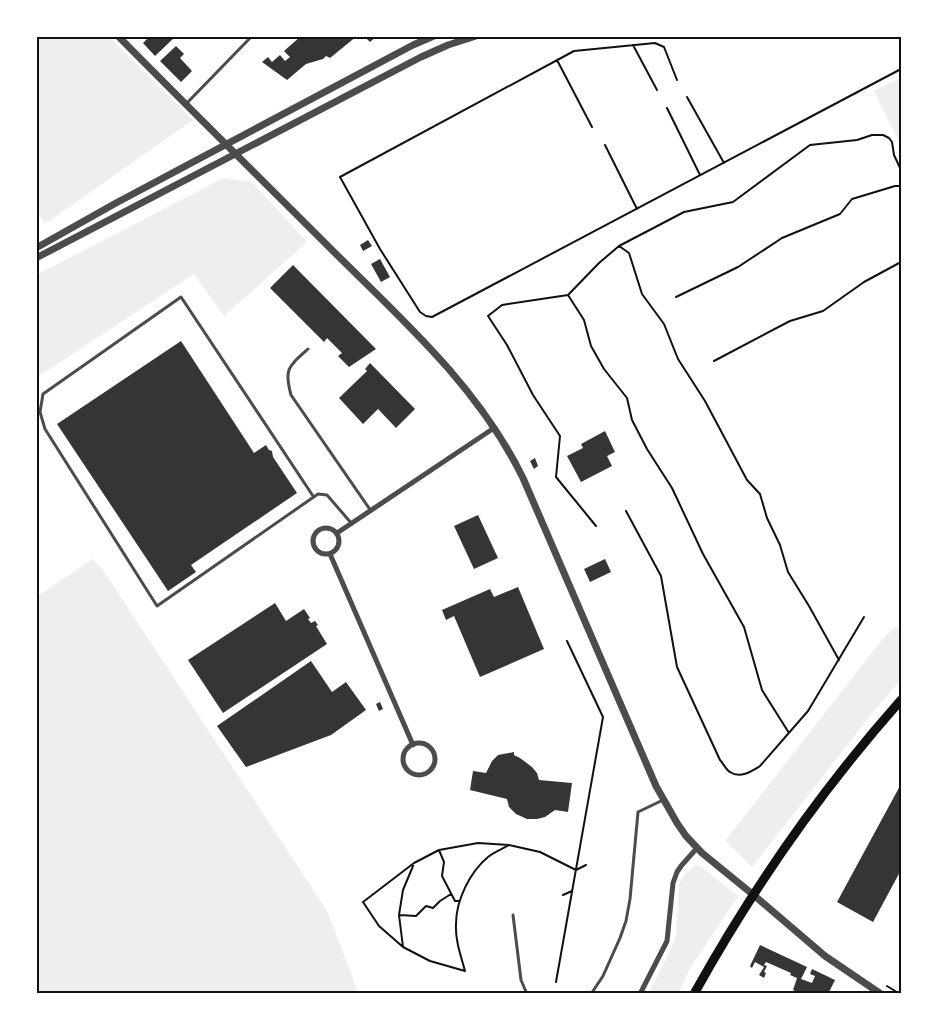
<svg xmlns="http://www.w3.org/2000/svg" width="937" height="1030" font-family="'Exo 2',sans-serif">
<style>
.green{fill:#eee}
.building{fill:#353535}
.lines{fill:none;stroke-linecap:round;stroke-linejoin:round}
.path{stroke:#111;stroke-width:2}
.service{stroke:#4c4c4c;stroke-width:3}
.minor{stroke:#4c4c4c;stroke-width:5}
.tertiary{stroke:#4c4c4c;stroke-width:7}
.trunk{stroke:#111;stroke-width:9}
.neatline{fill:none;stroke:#111;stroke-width:2}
</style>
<rect width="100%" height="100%" fill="#fff"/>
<path class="green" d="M36 36H108L193 120 45 224 36 210Z
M901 77V145L874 91Z
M224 178 252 182 307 242 224 316 194 274 36 378V275Z
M93 559 103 570 327 911 359 994H36V597Z
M896 626 901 631V680L873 712 752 867 725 841 885 636Z
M696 865 700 866 738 896 691 967 678 994H648L670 951 676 936 679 884 685 874Z"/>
<path class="building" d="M150 36H176L155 56 143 43Z
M301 36H357L330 58 326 56 323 59 306 64 287 80 262 62 268 57 272 62 280 55 285 61 290 57 284 51Z
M364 36H377L370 42Z
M176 46 184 54 180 58 192 71 181 82 160 61Z
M368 240 372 246 363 251 360 245Z
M380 259 390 277 381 282 371 264Z
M293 265 376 349 349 367 338 356 342 353 327 338 324 342 270 288Z
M181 341 254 453 266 445 269 450 272 451 273 457 297 493 191 565 196 572 168 591 57 424Z
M370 363 415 409 396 428 378 409 363 424 339 398 367 371 365 369Z
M605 431 615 452 607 456 612 466 581 482 567 456 583 448 581 444Z
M535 458 538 466 534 469 530 461Z
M478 515 498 558 474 569 454 526Z
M605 559 611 572 590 582 584 569Z
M518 587 544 649 480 677 454 616 446 620 442 610 490 589 494 597Z
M275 603 286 621 304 609 310 618 308 619 311 623 315 621 318 625 316 626 327 644 223 713 188 660Z
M311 661 332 692 346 682 366 710 331 735 246 767 217 726Z
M380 702 383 709 379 711 376 704Z
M514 752V755L520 758 532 767 537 773 539 780 572 783 568 812 555 810 545 817 537 819H527L516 814 509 807 507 799 470 790 473 771 486 773 492 761 498 755Z
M901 784V870L873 922 837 902Z
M760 945 807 967 801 979 812 983 815 976 810 974 812 969 835 980 828 994H801L793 990 797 978 790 975 791 973 766 962 764 965 767 966 764 972 766 973 764 978 759 975 764 967 755 962 752 968 750 966Z"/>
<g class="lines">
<path class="path" d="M633 45 657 90
M557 60 592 127
M677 80 664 47 655 43 574 51 340 177 380 249 420 312 426 316 432 317 901 69
M687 97 724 163
M667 108 700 175
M605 145 637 209
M619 246 599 263 568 295 584 320 591 346 604 369 627 398 632 420 647 449 672 488 703 554 744 627 762 690 789 733
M568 295 502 305 488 316 507 345 533 395 560 436 556 477 596 526
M676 297 738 267 782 238 840 214 852 199 895 186H901
M714 361 790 321 823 311 864 282 901 262
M626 511 661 576 677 667 720 760C723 763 726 770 730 772 740 779 752 771 760 766L808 711 864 617
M839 660 809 606 788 572 780 545 767 518 760 494 747 480 705 401 678 359 664 324 642 294 629 253 619 246 684 212 733 202 810 145 857 140 872 135H883L889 138 892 142 894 155 901 170
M509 845C502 849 494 852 488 857 470 872 456 900 456 924 455 940 461 956 465 971L430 961 403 947 379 926 363 902 414 863 439 850 478 843 509 845 540 852 576 870 586 865
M439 850 444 862 442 876 455 901H459
M563 895 572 891
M400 915 416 916 426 906 433 908 440 901 451 894
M403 947 399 915 403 890 413 866
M556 982 603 717 567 641
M887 986 900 994"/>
<path class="service" d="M187 103 252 36
M308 349C288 367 284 369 291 395L371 511
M313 496 181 297 43 394 40 412 45 429 157 606 318 494 327 495 352 524
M513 915 521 980 527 994
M591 994 603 976 620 938 626 921 630 899 638 812 663 800"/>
<path class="minor" d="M313 541a13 13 0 1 1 26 0a13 13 0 1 1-26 0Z
M337 533 494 428
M330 554 413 745
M403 759a16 16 0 1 1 32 0a16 16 0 1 1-32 0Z
M640 994 667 941 673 883 677 872 681 866 697 848"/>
<path class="tertiary" d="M118 36C189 108 262 180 334 252 404 321 479 388 523 478L656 786 677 823 686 836 702 853 756 897 825 956 881 994
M36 248 116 203 413 45 434 36
M36 258 421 57 448 45 476 36"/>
<path class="trunk" d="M694 994C751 891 823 788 901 700"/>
</g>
<rect width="937" height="1030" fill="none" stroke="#ffffff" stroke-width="75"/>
<rect x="38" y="38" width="862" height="954" class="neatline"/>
</svg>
